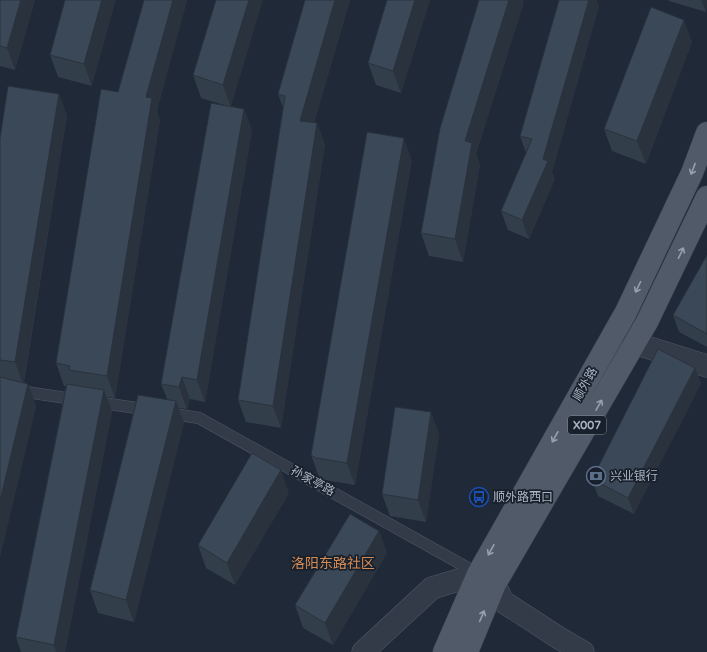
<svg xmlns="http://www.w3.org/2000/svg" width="707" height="652" font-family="'Varela Round','Noto Sans SC',sans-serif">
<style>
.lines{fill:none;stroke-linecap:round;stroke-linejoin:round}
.service-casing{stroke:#505965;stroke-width:12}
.minor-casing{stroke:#505965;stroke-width:23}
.primary-casing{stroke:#3c4451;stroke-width:23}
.service{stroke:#323b47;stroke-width:11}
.minor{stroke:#323b47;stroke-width:22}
.primary{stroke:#505a68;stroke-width:22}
.wall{fill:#333e4b}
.shaded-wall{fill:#29323d}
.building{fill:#3b4857;stroke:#29323d}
.oneway{stroke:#959fad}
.labels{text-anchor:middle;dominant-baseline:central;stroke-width:3.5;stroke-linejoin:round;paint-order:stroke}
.shield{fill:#18202c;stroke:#808996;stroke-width:1}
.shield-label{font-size:11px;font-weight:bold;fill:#acb6c4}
.street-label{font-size:12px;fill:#acb6c4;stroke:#18202c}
.poi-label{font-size:12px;fill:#acb6c4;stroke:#18202c;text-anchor:start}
.quarter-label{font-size:14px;fill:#d68c56;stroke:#18202c}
</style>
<rect width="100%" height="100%" fill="#1f2937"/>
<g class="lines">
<defs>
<path id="service" d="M0 388 79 400
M96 402 150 410
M167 413 199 418 477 573"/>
<path id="minor" d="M634 343 707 366
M495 584 502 601 559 638 583 652
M363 652 432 588 478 574"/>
<path id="primary" d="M444 652 478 574 626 312 692 173 707 133
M467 652 495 584 647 322 707 197"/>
</defs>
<use href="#service" class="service-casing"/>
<use href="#minor" class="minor-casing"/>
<use href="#primary" class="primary-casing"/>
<use href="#service" class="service"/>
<use href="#minor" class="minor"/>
<use href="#primary" class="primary"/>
</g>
<path class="wall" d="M0 0H35L15 70 0 66Z
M65 0 92 86 58 77 50 55Z
M144 0H187L157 110 160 120 115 398 107 397 112 412 65 652H21L16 637 66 386H64L56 363 118 92Z
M216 0 231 106 244 109 252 131 205 402 190 399 187 409 179 408 184 423 134 622 98 613 90 590 167 399 161 384 227 106 201 98 193 75Z
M305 0H350L314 123H317L325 145 281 428 246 422 238 400 283 108 278 94Z
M387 0H430L401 93 376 85 368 63Z
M668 0H707L706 12 669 1Z
M524 2 476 154 480 165 463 262 429 256 421 233Z
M599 6 552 172 555 179 529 239 508 230 501 211 526 153 520 136Z
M692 42 646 164 612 151 604 129Z
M59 94 67 116 24 382 28 384 36 406 0 557V138Z
M412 160 355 485 325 480 319 477 311 455Z
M707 255V347L679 332 673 315Z
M695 368 701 384 634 514 598 496 592 479Z
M431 412 439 434 426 522 390 516 382 494Z
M289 493 235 585 206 568 198 545Z
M379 531 387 553 333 645 303 628 295 605Z"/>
<path class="shaded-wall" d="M21 0H35L15 70 7 48Z
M102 0H116L92 86 84 64Z
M173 0H187L157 110 160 120 115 398 107 376 146 97Z
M249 0H263L231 107 223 85Z
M335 0H350L308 143 300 121Z
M415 0H430L401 93 393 71Z
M509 0H523L524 2 476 154 480 165 463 262 455 239 465 141Z
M589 0H597L599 6 552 172 555 179 529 239 522 220 543 159Z
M701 0H707V6L706 12Z
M684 20 692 42 646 164 637 141Z
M59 94 67 116 23 384 15 362Z
M244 109 252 131 205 402 197 380Z
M317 123 325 145 281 428 273 406Z
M404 138 412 160 355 485 347 463Z
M695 368 701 384 634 514 628 498Z
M182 377 190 399 187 409 179 387Z
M28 384 36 406 0 557V501Z
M104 390 112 412 65 652H56L54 645Z
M176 401 184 423 134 622 126 600Z
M431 412 439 434 426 522 418 500Z
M281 470 289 493 235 585 227 563Z
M379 531 387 553 333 645 325 623Z"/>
<path class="building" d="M0 0H21L7 48 0 46Z
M65 0H102L84 64 50 55Z
M144 0H173L146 97 152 98 107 376 69 370 70 366 56 363 101 89 118 92Z
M216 0H249L223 85 193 75Z
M305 0H335L300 121 317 123 273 406 238 400 285 96 278 94Z
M387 0H415L393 71 368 63Z
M479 0H509L465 141 472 143 455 239 421 233 440 128Z
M559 0H589L543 159 548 161 522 220 501 211 532 139 520 136Z
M651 7 684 20 637 141 604 129Z
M8 86 59 94 15 362 0 360V138Z
M211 103 244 109 197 380 182 377 179 387 161 384Z
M367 132 404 138 347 463 316 458 311 455Z
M707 255V334L673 315Z
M658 349 695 368 628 498 592 479Z
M0 377 28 384 0 501Z
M67 384 104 390 54 645 16 637Z
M138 395 176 401 126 600 90 590Z
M395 407 431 412 418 500 382 494Z
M252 453 281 470 227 563 198 545Z
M350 514 379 531 325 623 295 605Z"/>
<defs><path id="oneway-shaft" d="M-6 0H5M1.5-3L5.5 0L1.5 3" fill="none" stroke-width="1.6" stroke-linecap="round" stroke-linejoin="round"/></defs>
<g class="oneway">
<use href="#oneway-shaft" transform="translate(693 169) rotate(111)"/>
<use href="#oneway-shaft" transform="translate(681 253) rotate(-64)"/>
<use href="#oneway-shaft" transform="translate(638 287) rotate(116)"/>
<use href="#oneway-shaft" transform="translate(599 405) rotate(-60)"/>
<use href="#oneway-shaft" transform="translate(555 437) rotate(119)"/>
<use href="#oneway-shaft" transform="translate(491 550) rotate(119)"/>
<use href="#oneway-shaft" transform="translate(482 616) rotate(-67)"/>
</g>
<defs>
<symbol id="bank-ring" viewBox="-11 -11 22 22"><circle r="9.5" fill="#18202c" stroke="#5c6f8a" stroke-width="1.5"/><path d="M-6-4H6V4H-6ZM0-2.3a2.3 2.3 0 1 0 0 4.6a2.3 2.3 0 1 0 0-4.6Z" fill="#5c6f8a"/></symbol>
<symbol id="bus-ring" viewBox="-11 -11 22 22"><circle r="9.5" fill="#18202c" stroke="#1a4fb4" stroke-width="1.5"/><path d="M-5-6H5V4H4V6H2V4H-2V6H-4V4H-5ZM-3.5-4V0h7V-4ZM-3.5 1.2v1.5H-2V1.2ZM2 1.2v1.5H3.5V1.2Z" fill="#1a4fb4"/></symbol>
</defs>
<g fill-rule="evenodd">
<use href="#bank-ring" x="585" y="465" width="22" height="22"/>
<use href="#bus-ring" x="468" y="486" width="22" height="22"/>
</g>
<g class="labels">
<rect class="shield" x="568" y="416" width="38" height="18" rx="3"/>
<g class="shield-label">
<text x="587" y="425">X007</text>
</g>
<g class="street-label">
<text transform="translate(585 384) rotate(-61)">顺外路</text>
<text transform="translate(313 481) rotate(29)">孙家亭路</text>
</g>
<g class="poi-label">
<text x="610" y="476">兴业银行</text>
<text x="493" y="497">顺外路西口</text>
</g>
<g class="quarter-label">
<text x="333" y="563">洛阳东路社区</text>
</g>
</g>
</svg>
